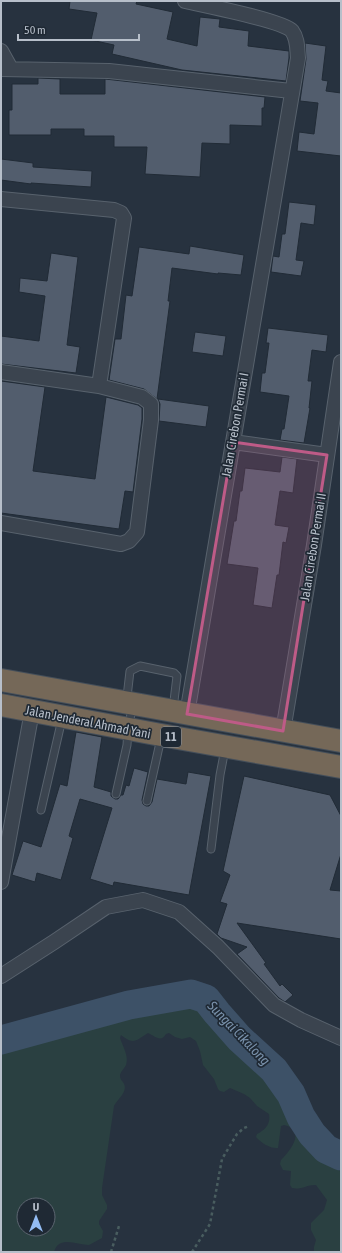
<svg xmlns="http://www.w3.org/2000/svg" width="342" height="1253" font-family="'Asap Condensed',sans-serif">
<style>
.green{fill:#2a4041;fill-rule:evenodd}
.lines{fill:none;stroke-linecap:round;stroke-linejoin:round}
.river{stroke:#3d5167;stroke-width:29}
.building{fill:#525d6d;stroke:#212b36}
.lane-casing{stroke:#58626d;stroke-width:9}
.street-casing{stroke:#58626d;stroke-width:16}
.highway-casing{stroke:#454f5a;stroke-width:24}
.path{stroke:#495d5f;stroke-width:2.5;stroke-dasharray:3 3;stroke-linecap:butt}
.lane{stroke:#3b444f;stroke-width:7}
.street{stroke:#3b444f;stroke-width:14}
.highway{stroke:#756858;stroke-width:22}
.marked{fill:#be5b87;fill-opacity:0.2;stroke:#be5b87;stroke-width:3;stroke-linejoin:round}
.labels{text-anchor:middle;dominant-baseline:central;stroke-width:3.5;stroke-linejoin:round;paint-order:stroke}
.shield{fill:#1f2934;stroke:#89929d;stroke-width:1}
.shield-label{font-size:12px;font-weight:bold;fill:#b7bfca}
.street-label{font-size:13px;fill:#b7bfca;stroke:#1f2934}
.water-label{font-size:14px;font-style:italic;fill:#7991ab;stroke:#1f2934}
</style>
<rect width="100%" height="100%" fill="#27323f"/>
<path class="green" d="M184 1001 198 1002 208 1008 238 1049 269 1071 300 1127 304 1138 313 1146 328 1162 341 1172V1252H314V1247L316 1240 311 1230V1223L324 1210 327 1200 316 1185C308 1184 302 1190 292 1188L290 1185 291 1171 283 1170 280 1164 281 1160C290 1151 307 1130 284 1125L281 1126 278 1148C271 1149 261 1143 256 1137L257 1134C265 1130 271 1124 269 1114L257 1106 250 1098 244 1094 230 1088 224 1092 220 1091 218 1089 214 1079 203 1065 200 1051 196 1041 190 1037 182 1039 175 1037 169 1033 166 1034C161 1043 155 1036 148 1033 135 1041 134 1045 121 1035L120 1038C123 1047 129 1056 126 1065 124 1069 120 1072 120 1076 120 1080 123 1081 124 1084 128 1092 117 1100 114 1106L102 1188V1195L107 1205V1209L99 1221V1224L103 1231 102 1238 89 1245C77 1245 59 1235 54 1252H1V1048L44 1039 96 1020 136 1009ZM24 1205H48V1229H24Z"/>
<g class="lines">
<path class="river" d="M1 1040 129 1005 191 994 206 999 217 1013 239 1038 274 1070 291 1094 301 1117 312 1134 326 1149 341 1156"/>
</g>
<path class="building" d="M70 1H137L136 4 173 12 167 39 197 46 200 17 220 19 219 27 249 31 248 46 289 51V58L286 81 182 70 112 54 114 45 91 40 97 13 69 9Z
M305 43 326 46 322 80 328 81 326 91 341 93V156L297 151 299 132 314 134 318 103 300 101 306 59Z
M38 78 60 79V94H105V79L265 97 264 108H262V126L230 125V144L202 143 200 177 145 174 147 147H114V136H84V129H51V135H9V110H12V84H38Z
M1 159 33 163V167L92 171 91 187 31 183V184L1 180Z
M289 202 316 205 314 225 301 223 296 260 304 261 301 276 271 272 273 256 279 257 282 234H285Z
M190 246 244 255 241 275 218 273V274L172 268 168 301H170L157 399 144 389 109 380 115 339H121L126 295 132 296 139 247 189 254Z
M51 253 78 257 67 345 80 347 76 373 1 364V336L39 341 45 296 19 292 20 278 47 281Z
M268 328 328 335 326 352 312 350 308 381H312L309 408H310L304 443 280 440 282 429H284L289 396 260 392 262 373H265L269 343H266Z
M195 332 226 336 223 356 192 352Z
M1 381 45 387 33 471 95 479 106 397 138 405 142 408V419L133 492 125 491 119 529 1 513Z
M158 399 209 406 206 427 159 421 160 404Z
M282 457 297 459 293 493 280 491 275 525 289 527 286 543 283 542 279 575H277L272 608 253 605 258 568 227 564 234 521H236L240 491H242L245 468 280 472Z
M76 732 102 737 94 787 111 792V796L115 799H118L121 795H123L126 785 129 786 134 768 148 772 142 800 143 804 146 806H149L152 802 157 779 186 784 188 772 211 776 189 895 114 882 113 886 90 879 112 808 80 799 69 836 73 838 61 880 37 873 35 882 12 875 23 841 41 847 60 784 67 786Z
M244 776 330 795 341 816V854L330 890 341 891V939L237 923 266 963 264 964 280 986 282 984 293 995 285 1002 279 998 237 954 247 947 221 938 217 934 227 904 220 902 230 875 223 871Z"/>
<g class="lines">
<defs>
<path id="lane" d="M116 794 127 745 128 729 133 704 127 697 130 671 140 666 174 673 177 676 173 709
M147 801 161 738
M41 810 62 719
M211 849 220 775 225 749"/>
<path id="street" d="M185 1C203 5 283 21 292 31 298 39 297 49 298 58L187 714
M1 51 11 69
M1 69 109 71 291 91
M1 199 114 210 121 213 124 218 99 386
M1 372 99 386 142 397 151 404V420L137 532 129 541 121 544 1 523
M233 442 327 455
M283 731 314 545 341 362
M1 882 32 711
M1 976 54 942 106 907 143 900 179 912 218 947 274 1005 301 1020 341 1038"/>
<path id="highway" d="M1 680 341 741
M1 705 161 735 341 767"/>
</defs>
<use href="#lane" class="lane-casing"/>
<use href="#street" class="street-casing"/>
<use href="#highway" class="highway-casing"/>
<path class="path" d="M111 1252 119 1226
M192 1252 210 1224 222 1159 237 1134 244 1128 249 1126"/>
<use href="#lane" class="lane"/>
<use href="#street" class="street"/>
<use href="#highway" class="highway"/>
</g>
<path class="marked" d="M233 442 327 455 283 731 187 714Z"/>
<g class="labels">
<rect class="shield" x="161" y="727" width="20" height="20" rx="3"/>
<g class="shield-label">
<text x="171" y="737">11</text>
</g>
<g class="street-label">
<text transform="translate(235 425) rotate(-80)">Jalan Cirebon Permai I</text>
<text transform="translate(313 547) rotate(-81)">Jalan Cirebon Permai II</text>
<text transform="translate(88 722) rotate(11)">Jalan Jenderal Ahmad Yani</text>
</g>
<g class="water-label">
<text transform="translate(239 1033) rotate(46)">Sungai Cikalong</text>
</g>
</g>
<rect width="342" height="1253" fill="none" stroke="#b7bfca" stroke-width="4"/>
<g transform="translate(36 1217)"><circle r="19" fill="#1f2934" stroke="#5c6570"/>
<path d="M0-3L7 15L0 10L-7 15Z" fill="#93bcf3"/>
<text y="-6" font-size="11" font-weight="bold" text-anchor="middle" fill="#b7bfca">U</text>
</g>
<path d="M18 34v6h121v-6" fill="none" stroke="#b7bfca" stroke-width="2"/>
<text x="24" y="34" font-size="12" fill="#b7bfca" stroke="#1f2934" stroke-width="3" paint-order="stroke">50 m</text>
</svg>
